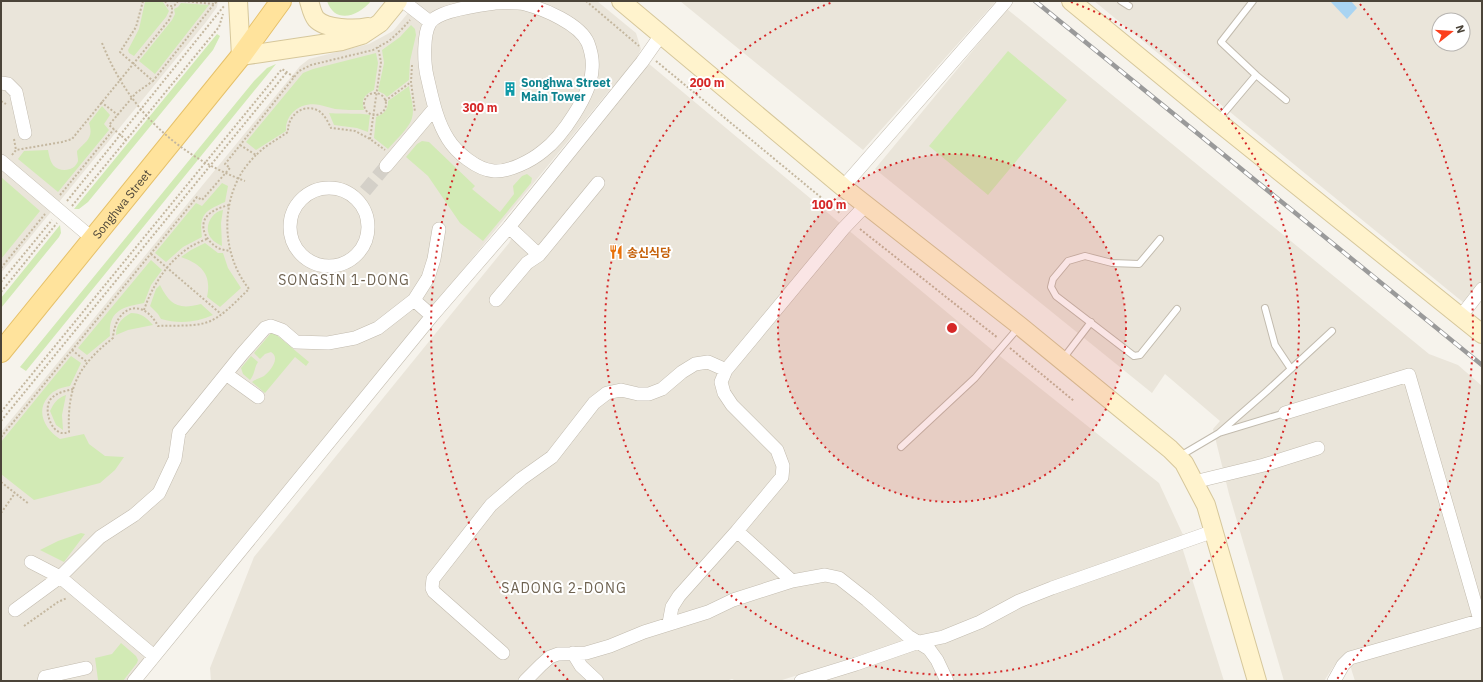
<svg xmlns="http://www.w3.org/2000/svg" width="1483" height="682" font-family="'IBM Plex Sans','Noto Sans KR',sans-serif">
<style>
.residential{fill:#eae5da;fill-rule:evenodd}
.grass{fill:#d2eab5}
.water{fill:#a9d4f2}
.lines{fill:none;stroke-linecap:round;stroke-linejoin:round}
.street-tunnel{stroke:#d4d0c8;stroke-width:13;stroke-dasharray:13 6;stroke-linecap:butt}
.lane-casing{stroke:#c2bbae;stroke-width:8}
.street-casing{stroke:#c2bbae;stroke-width:14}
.secondary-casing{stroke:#d6c79b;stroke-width:20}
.primary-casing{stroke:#e6c16a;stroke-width:22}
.path{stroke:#c4b79f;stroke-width:2;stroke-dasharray:2 2;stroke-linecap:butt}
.lane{stroke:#fff;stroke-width:6}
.street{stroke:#fff;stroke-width:13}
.secondary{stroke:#fff3cd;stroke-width:18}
.primary{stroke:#ffe39c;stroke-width:20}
.rail-casing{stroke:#9a9a9a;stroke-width:4.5}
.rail{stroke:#fff;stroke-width:3;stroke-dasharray:9;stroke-linecap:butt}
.path-bridge{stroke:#c4b79f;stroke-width:2;stroke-dasharray:2 2;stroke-linecap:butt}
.ring{fill:none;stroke:#d62828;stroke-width:2;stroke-dasharray:2 4}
.labels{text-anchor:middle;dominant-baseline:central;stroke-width:4;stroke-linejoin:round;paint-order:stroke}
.culture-label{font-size:12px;font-weight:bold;fill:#0d838f;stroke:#fff;text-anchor:start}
.street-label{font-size:12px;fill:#4b4439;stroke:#fff}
.food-label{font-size:12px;font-weight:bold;fill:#c56008;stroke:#fff;text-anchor:start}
.quarter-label{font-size:14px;letter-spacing:1px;fill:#6e6250;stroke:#fff}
.centre{fill:#d62828;stroke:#fff;stroke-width:2}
.ring-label{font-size:12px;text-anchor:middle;font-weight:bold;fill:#d62828;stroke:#fff;stroke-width:4;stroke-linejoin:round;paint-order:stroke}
</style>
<rect width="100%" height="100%" fill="#f6f3ec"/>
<path class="residential" d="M1 1H218L217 7 206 22 1 273Z
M418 1H597L636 33 641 49 635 62 608 92 417 326 129 681H1V432L300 66 309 59 369 44 393 31Z
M680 1H996L863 150Z
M1094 1H1482V280L1464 303ZM1439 20H1463V44H1439Z
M1007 9 1429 354 1458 365 1482 386V616L1339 660 1334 666 1324 681H1284L1229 494 1213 429 1220 421 1165 374 1152 393 875 169Z
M648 63 991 349 1159 483 1184 537 932 634 898 643 779 681H736L732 679 726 681H211L210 668 254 557 509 243 518 226Z
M1182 547 1224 681H815L975 631 1030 603 1139 562Z
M1482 622V681H1355L1349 662Z"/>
<path class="grass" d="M327 1H371C359 16 335 25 327 1Z
M145 2H163L169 11 166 17 134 56 129 53 128 50 139 29Z
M181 3 209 5 155 74 139 61 172 20 175 14 174 9 178 7Z
M411 25 415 29 416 35 410 61 409 80 387 97 384 94 378 91 384 63 382 50 400 37Z
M217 34 220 36 213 50 88 202 79 209H74Z
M1008 51 1067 100 988 195 929 146Z
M376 53 378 63 374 90C364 95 361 99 364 110 354 110 344 110 335 109 330 108 325 106 320 105 302 101 285 113 286 131L256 150 246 142 303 73 313 69Z
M276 64 26 371 20 367 254 81 267 68Z
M409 86C410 96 415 108 412 118 410 127 395 141 388 149L374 138 376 117C384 114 388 110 388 101Z
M102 106 110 115 104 124 109 130 58 192 18 159 24 151 48 150C49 155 50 161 53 165 60 173 75 171 78 161 78 158 77 154 77 151 86 141 94 138 89 123Z
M329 113C337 114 366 113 370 115L368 132 357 128 334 125Z
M422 141 429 142 475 186 472 189 500 212 514 194 513 186 522 176 527 174 532 178 531 183 483 241 460 223 428 176 406 157 417 144Z
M1 177 40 211 1 259Z
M222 183 228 186 225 202C205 211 199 214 202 237L183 247 166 262 155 253 196 203 202 206Z
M223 210 221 223 222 246C218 244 214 242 211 238 203 228 211 212 223 210Z
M60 225 61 233 59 237 1 308V298Z
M205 243 218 253H223L228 268 241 288 220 307 207 297C212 274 201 264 181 257L191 250Z
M151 260 162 270 151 285 144 303C122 307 108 311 110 336L87 355 78 348Z
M160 285C170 305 178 310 201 304L213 315C196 323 178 324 161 319L158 314 150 306 156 289Z
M131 313C141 313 146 317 153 325L128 330 116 335C116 324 122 318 131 313Z
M273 332 309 362 306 366 295 357 265 393 252 382C256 379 260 378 264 376 270 371 281 358 271 352L265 354 260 359 254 353 271 333Z
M71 356 81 363 70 386C65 387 59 388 55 391 52 392 50 395 48 397 35 412 46 430 60 439L84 434 89 444 105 456 124 457 115 470 100 483 34 500 1 474V442Z
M251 356 258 362C254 368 255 374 250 380L243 374 241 368Z
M66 395 62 415 63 430 56 425 50 411C54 403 57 398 66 395Z
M81 533 85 534 64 562 40 550 58 541Z
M121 643 136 656 138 660 137 663 123 681H91L98 680 95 658 112 654Z"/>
<path class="water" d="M1330 1H1351L1357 8 1347 19Z"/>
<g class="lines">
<path class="street-tunnel" d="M365 191 386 166"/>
<defs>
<path id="lane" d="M1121 1 1129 6
M1253 1 1221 42 1256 75 1286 100
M1218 120 1256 75
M1160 239 1139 264 1112 263 1085 256 1068 261 1053 279 1051 287 1056 296 1134 356 1140 355 1177 309
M1265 308 1275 345 1291 369
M1062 360 1091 322
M1219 433 1267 391 1332 331
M901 447 975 378 1019 327
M1180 456 1219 433 1285 413"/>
<path id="street" d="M403 1 430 22
M495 3C505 3 516 2 525 4 544 9 580 24 588 43 591 51 593 62 592 70 591 94 562 137 543 151 531 161 509 172 494 171 477 170 456 152 448 139 436 120 432 97 427 76 424 63 423 34 430 23 438 10 481 5 495 3Z
M1 83 8 84 16 92 25 133
M1 161 93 239
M386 166 434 109
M843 187 1006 1
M290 227a39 39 0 1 1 78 0a39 39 0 1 1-78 0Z
M509 227 539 255
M414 300 432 316
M496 300 527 263 539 255 598 183
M1461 316 1482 289
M226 374 258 397
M1285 413 1409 375 1480 620
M1194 482 1264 465 1318 448
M737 531 792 581 825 575 839 578 867 600 908 636 929 649 937 660 947 681
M31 562 60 577 154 656
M15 610 60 577 100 537 134 515 159 493 175 459 179 432 242 354 265 328 271 326 282 330 296 342 328 343 355 338 378 328 414 300 428 278 434 259 439 229
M669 623 672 607 679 596 737 531 782 477 783 466 777 450 732 405 724 393 721 382 726 370
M503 653 434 592 432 588 433 579 491 505 521 479 552 457 594 403 607 393 621 390 638 394H649L662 389 682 372 695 364 708 362 726 370 843 229 866 205
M573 653 581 666 597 681
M44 681 45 677 86 668
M134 681 432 316 509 227 642 62 661 35
M525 681 541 665 550 657 558 654 586 653 610 646 644 632 708 612 733 600 792 581
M801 681 856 664 919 642 943 637 980 622 1019 601 1052 588 1214 531
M1334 681 1343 665 1350 658 1482 620"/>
<path id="secondary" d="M238 1 241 56 342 41 362 35 380 23 398 1
M309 1C311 7 312 14 316 19 325 29 355 30 368 27
M621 1 843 187 1020 326 1170 449 1184 463 1206 505 1257 681
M1071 1 1217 121 1482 334"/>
<g id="primary">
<path id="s1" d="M1 352 241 56 281 1"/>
</g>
</defs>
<use href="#lane" class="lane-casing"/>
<use href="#street" class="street-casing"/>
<use href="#secondary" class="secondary-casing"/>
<use href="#primary" class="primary-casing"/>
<path class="path" d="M143 1 136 27 120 52 153 81 214 4 218 1
M165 1 168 6H172L175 5 178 1
M184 1 214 4
M586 1 639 46
M656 61 841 214
M412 65 411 82 415 112
M364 104a11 11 0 1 1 22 0a11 11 0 1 1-22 0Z
M1 101 6 104
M385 101 411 82
M101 102 118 115
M14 139 16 150
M370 139 381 62 378 47
M126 140 109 125 136 93 153 81
M240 145 256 155 265 147 288 132C287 117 302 103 317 110 324 113 328 122 331 128L355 131 370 139 385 150
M12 155 16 150 62 142 72 139 169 20 172 12V6
M60 195 114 129
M67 201 224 6
M229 205C222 207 215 209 209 214 197 225 206 241 218 248 222 250 226 250 230 251
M72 206 219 27 223 14
M860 229 998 338
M151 254 221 314
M1 268 45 214
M1 282 52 220
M1 292 57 223
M144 310C152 286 168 261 190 247 195 244 201 241 207 239
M1010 348 1074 401
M72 350 87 362
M73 389C65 391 55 393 50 400 44 409 50 431 62 433 64 433 66 433 69 432 67 387 78 366 113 338 115 307 142 296 158 326 173 325 190 327 205 323 222 318 236 301 249 289 223 256 220 208 242 172 246 166 251 160 256 155
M1 412 282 69 294 77
M1 421 287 72
M1 437 197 197 202 200 230 168 225 164 299 71 311 65 373 50 389 41 401 30 410 20
M1 482 29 504
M1 513 15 493
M24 626 58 602 67 598"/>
<use href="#lane" class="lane"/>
<use href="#street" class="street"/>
<use href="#secondary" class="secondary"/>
<use href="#primary" class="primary"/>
<defs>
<path id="rail" d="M1035 1 1482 365"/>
</defs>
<use href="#rail" class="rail-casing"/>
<use href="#rail" class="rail"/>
<path class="path-bridge" d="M102 43C129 111 178 156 245 181"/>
</g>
<circle cx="952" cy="328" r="174" fill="#d62828" fill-opacity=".12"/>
<g class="ring">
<circle cx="952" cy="328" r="174"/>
<path d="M1071 2A347 347 0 1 1 833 2"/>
<path d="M568 680A521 521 0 0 1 544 4M1360 4A521 521 0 0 1 1336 680"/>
</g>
<defs>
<symbol id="building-bare" viewBox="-9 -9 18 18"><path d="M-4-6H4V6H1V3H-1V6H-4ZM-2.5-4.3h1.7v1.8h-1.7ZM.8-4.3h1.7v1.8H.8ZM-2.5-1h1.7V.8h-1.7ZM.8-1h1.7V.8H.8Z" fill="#0f9aa8" stroke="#fff" stroke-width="2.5" paint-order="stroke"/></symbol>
<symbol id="restaurant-bare" viewBox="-9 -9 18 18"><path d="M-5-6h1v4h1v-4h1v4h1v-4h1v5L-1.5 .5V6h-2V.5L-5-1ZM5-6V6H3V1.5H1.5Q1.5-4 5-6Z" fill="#e8710a" stroke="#fff" stroke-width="2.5" paint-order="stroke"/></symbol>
</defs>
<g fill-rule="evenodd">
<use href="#building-bare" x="500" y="79" width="20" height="20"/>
<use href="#restaurant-bare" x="606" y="242" width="20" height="20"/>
</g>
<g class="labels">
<g class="culture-label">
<text x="521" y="82">Songhwa Street<tspan x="521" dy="14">Main Tower</tspan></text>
</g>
<g class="street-label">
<text stroke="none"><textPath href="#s1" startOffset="191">Songhwa Street</textPath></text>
</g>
<g class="food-label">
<text x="627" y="252">송신식당</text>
</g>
<g class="quarter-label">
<text x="344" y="280">SONGSIN 1-DONG</text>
<text x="564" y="588">SADONG 2-DONG</text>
</g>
</g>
<circle cx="952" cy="328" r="6" class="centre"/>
<g class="ring-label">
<text x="707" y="87">200 m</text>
<text x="480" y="112">300 m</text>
<text x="829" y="209">100 m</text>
</g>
<rect width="1483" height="682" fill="none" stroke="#4b4439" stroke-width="4"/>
<g transform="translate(1451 32) rotate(73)"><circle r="19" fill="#ffffff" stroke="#b7b4b0"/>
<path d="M0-3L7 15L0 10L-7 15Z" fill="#fc3f1d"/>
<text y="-6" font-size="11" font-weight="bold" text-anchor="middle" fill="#4b4439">N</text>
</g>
</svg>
